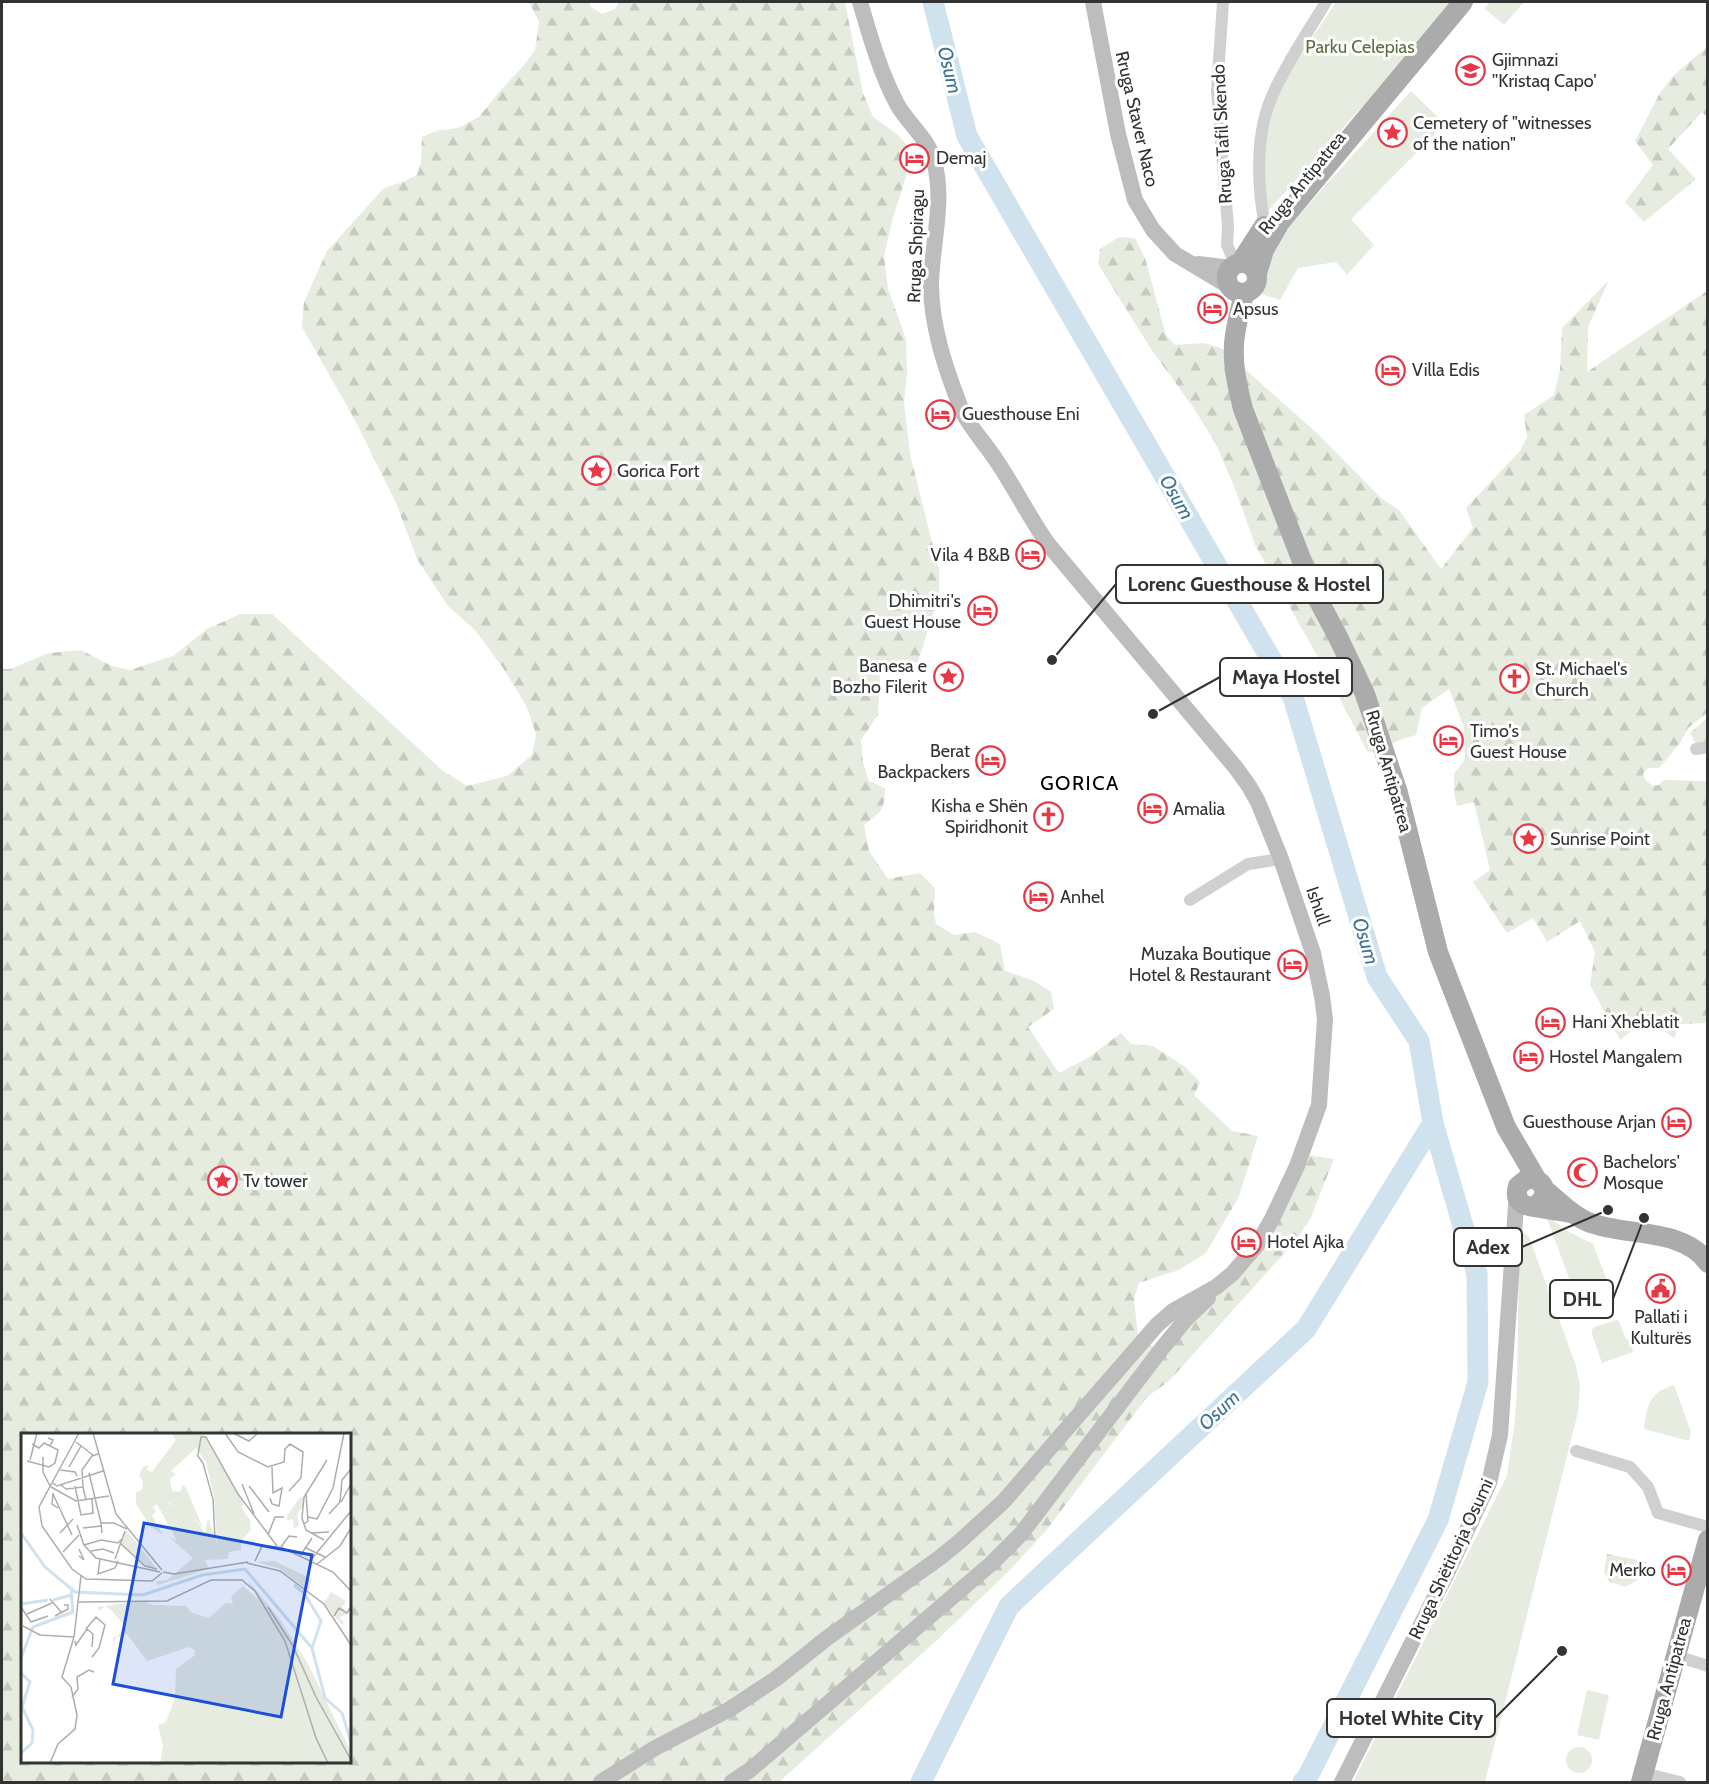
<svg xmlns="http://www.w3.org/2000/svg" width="1709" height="1784" font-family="Cabin,sans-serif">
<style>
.green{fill:#e6ecdf}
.forest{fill:url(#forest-firs);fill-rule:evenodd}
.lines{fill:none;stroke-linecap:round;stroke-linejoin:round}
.river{stroke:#cfe2ee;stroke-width:21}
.street{stroke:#d0d0d0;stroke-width:12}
.secondary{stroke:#bdbdbd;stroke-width:16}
.primary{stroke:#ababab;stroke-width:20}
.labels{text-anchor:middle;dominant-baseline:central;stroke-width:6;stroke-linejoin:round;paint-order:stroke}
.park-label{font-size:18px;fill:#56703f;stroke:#fff}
.poi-label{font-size:18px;fill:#333;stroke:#fff;text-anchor:start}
.street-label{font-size:18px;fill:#333;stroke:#fff}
.water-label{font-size:20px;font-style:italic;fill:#3f7597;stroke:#fff}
.neighbourhood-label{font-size:20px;letter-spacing:1.5px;fill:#000;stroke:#fff}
.inset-river{fill:none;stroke:#cfe2ee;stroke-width:3}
.inset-road{fill:none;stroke:#adadad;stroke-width:1.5}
.view{fill:#1d4ed8;fill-opacity:0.15;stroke:#1d4ed8;stroke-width:3}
.inset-edge{fill:none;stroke:#333;stroke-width:3}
.leader{fill:none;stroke:#333;stroke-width:2}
.callout-dot{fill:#333;stroke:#fff;stroke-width:2}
.callout{fill:#fff;stroke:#333;stroke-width:2}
.callout-label{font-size:20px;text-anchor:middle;font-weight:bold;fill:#333}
</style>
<defs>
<pattern id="forest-firs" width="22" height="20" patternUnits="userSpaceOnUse" patternTransform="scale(1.5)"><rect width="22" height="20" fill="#e6ecdf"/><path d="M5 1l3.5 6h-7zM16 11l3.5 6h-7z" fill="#c6cbc0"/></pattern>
</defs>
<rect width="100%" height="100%" fill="#fff"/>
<path class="green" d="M1336 2H1456L1371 103 1361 108 1267 212C1262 182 1263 147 1270 117 1279 82 1316 33 1336 2Z
M1490 2H1524L1504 25 1484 8Z
M1411 91 1445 124 1351 219 1374 245 1347 275 1336 262 1298 268 1280 300 1255 292 1263 270 1286 229Z
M1545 1213 1565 1230 1593 1244 1613 1296 1610 1302 1587 1310 1582 1309 1579 1305Z
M1525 1233 1529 1237 1576 1366 1580 1386 1578 1412 1485 1782H1353L1507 1476 1515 1419 1517 1389 1519 1242 1521 1235Z
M1617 1320 1619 1321 1625 1337 1630 1342 1633 1352 1602 1363 1592 1335V1330L1594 1327Z
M1674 1385 1691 1432 1689 1441 1644 1429C1647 1406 1649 1392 1674 1385Z
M1587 1690 1609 1695 1599 1740 1577 1735Z
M1566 1760a13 13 0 1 1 26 0a13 13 0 1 1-26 0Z"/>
<path class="forest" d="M529 2H589L591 7 602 14 615 9 619 2H845L863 93 873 117 897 134 906 144 909 153 908 170 892 221 884 256 888 289 906 339 907 374 904 402 910 454 939 570V594L918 662 880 668 878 715 861 740 863 762 869 781 885 788C885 810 881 812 864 825L869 851 888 879 920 873 935 888 934 914 936 924 954 935 975 932 1000 944 1005 971 1034 981 1051 992 1054 1009 1028 1027 1059 1073 1088 1058 1121 1033 1131 1044 1153 1046 1184 1066 1200 1082 1194 1095 1232 1131 1258 1136 1239 1196 1206 1253 1179 1270 1139 1283 1134 1298 1138 1338 1165 1353 1259 1247 1306 1155 1334 1159 1311 1217 1297 1239 1169 1381 1147 1397 1045 1532 1008 1572 937 1640 779 1782H2V669H10L49 653 81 650 112 666 130 670 173 656 207 629 240 614H272L443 771 467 786 507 776 532 755 536 734 526 705 503 668 475 630 448 606 417 559 396 503 356 422 302 327 304 302 327 251 384 188 403 182 417 175 421 163 422 137 436 131 458 128 479 117 500 91 524 65 535 50 539 22ZM22 1434H350V1762H22Z
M1707 47V117L1702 112 1668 149 1696 179 1644 222 1625 202 1653 165 1635 141 1660 93 1674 75Z
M1119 237 1135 238 1145 258 1166 335 1175 345 1204 343 1221 348 1317 433 1381 498 1399 510 1441 569 1473 528 1466 508 1520 451 1527 437 1524 415 1554 395 1560 370 1562 328 1609 280 1588 327 1587 372 1707 291V713L1688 728 1680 743 1659 768H1648L1643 774 1646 781 1653 786 1659 785 1664 780 1707 781V1023L1680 1024 1674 1038 1647 1019 1620 1040 1590 985 1595 952 1580 921 1547 942 1533 918 1507 933 1473 882 1490 870 1474 802 1457 806 1454 793V774L1465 759 1464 727 1449 689 1422 708 1416 735 1397 741 1377 753 1367 751 1323 666 1255 545 1236 491 1216 444 1195 410 1151 349 1098 264 1100 249Z
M1707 718V744L1697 746 1690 733Z
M1607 1554 1647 1562 1641 1578 1625 1587 1610 1582 1604 1572Z"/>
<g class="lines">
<path class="river" d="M921 1782 1009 1606 1306 1329 1433 1123 1419 1041 1377 977 1293 697 967 136 933 2
M1303 1782 1307 1778 1438 1520 1478 1382 1477 1274 1433 1123"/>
<path class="street" d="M1223 2 1217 91 1228 227 1227 245 1236 265
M1265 226C1257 185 1255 132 1273 94 1287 62 1308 32 1326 2
M1696 749 1708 747
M1190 900 1248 864 1281 859
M1576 1451 1630 1467 1648 1487 1658 1513 1708 1527
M1676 1656 1708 1666
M1643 1773 1680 1782"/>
<path class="secondary" d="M1093 2 1118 134 1135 200 1153 230 1175 254 1230 287
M1198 264 1231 268
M601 1782 655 1748 730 1709 777 1678 827 1638 938 1559 959 1542 1003 1502 1157 1325 1173 1311 1216 1287 1232 1274 1257 1245 1272 1219 1297 1166 1319 1105 1325 1019 1322 996 1313 953 1281 859 1258 802 1249 786 1236 768 1048 544C1029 517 1015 488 996 460 985 443 971 429 962 411 946 370 931 327 931 283 932 244 945 200 934 161 928 138 908 124 897 104 880 72 870 36 860 2
M732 1782 750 1770 992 1563 1021 1534 1163 1347 1186 1319 1208 1298
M1342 1782 1446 1575 1489 1483 1500 1435 1517 1191"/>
<path class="primary" d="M1227 278a15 15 0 1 1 30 0a15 15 0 1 1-30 0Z
M1240 263 1264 226
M1257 273 1264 250 1280 222 1463 2
M1244 294C1241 307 1237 321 1235 335 1231 360 1237 385 1243 409L1314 592 1338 637 1365 694 1398 793 1438 952 1506 1127 1537 1180
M1544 1189C1559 1201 1571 1215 1588 1222 1625 1237 1684 1227 1708 1263
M1535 1206C1546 1199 1548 1187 1537 1180L1528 1178 1518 1186C1516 1193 1516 1200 1523 1204 1527 1207 1562 1211 1571 1213
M1641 1782 1708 1540"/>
</g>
<defs>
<symbol id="school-ring" viewBox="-11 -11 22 22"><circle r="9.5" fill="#fff" stroke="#e63946" stroke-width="1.5"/><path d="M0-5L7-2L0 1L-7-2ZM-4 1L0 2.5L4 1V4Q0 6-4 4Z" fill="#e63946"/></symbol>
<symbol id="sight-ring" viewBox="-11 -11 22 22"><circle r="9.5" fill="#fff" stroke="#e63946" stroke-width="1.5"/><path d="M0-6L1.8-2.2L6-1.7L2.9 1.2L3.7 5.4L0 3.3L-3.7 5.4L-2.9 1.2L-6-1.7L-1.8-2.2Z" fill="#e63946"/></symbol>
<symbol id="hotel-ring" viewBox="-11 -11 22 22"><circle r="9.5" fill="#fff" stroke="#e63946" stroke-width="1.5"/><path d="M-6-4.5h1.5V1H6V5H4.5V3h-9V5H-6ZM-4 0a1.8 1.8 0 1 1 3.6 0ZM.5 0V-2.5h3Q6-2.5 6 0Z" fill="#e63946"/></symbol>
<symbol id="church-ring" viewBox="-11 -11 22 22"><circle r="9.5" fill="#fff" stroke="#e63946" stroke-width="1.5"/><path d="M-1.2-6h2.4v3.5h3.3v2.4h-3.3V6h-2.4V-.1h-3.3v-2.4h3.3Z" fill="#e63946"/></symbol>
<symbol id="mosque-ring" viewBox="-11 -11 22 22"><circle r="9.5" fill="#fff" stroke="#e63946" stroke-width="1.5"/><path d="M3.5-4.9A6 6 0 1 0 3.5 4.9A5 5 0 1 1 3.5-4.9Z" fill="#e63946"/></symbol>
<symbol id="civic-ring" viewBox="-11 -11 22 22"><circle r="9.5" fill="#fff" stroke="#e63946" stroke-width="1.5"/><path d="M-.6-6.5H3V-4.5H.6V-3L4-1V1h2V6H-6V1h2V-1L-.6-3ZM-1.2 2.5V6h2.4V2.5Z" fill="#e63946"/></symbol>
</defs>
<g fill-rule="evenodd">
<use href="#school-ring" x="1454" y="54" width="33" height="33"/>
<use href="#sight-ring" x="1376" y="116" width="33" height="33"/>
<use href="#hotel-ring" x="898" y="142" width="33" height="33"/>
<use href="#hotel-ring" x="1196" y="292" width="33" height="33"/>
<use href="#hotel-ring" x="1374" y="354" width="33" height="33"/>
<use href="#hotel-ring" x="924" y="398" width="33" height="33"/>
<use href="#sight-ring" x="580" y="454" width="33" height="33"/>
<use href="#hotel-ring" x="1014" y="538" width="33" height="33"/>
<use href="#hotel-ring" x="966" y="594" width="33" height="33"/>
<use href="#sight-ring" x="932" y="660" width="33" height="33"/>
<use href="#church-ring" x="1498" y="662" width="33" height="33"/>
<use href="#hotel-ring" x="1432" y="724" width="33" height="33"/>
<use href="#hotel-ring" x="974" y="744" width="33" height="33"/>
<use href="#hotel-ring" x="1136" y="792" width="33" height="33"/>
<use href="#church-ring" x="1032" y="800" width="33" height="33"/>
<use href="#sight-ring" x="1512" y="822" width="33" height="33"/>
<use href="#hotel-ring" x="1022" y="880" width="33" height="33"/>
<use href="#hotel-ring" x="1276" y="948" width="33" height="33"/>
<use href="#hotel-ring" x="1534" y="1006" width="33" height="33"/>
<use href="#hotel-ring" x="1512" y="1040" width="33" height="33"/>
<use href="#hotel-ring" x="1660" y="1106" width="33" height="33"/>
<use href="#mosque-ring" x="1566" y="1156" width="33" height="33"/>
<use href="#sight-ring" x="206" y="1164" width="33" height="33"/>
<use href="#hotel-ring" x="1230" y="1226" width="33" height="33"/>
<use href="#civic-ring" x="1644" y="1272" width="33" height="33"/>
<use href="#hotel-ring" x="1660" y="1554" width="33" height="33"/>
</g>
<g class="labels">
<g class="park-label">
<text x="1360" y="47">Parku Celepias</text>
</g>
<g class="poi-label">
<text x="1492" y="60">Gjimnazi<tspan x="1492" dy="21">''Kristaq Capo'</tspan></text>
<text x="1413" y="123">Cemetery of "witnesses<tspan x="1413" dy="21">of the nation"</tspan></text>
<text x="936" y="158">Demaj</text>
<text x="1233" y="309">Apsus</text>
<text x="1412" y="370">Villa Edis</text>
<text x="962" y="414">Guesthouse Eni</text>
<text x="617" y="471">Gorica Fort</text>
<text x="1010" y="555" text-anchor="end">Vila 4 B&amp;B</text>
<text x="961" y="601" text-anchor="end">Dhimitri's<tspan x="961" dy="21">Guest House</tspan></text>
<text x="927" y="666" text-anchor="end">Banesa e<tspan x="927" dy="21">Bozho Filerit</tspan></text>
<text x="1535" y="669">St. Michael's<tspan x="1535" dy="21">Church</tspan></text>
<text x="1470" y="731">Timo's<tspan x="1470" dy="21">Guest House</tspan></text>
<text x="970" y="751" text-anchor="end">Berat<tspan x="970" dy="21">Backpackers</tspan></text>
<text x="1028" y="806" text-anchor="end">Kisha e Shën<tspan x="1028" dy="21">Spiridhonit</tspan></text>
<text x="1173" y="809">Amalia</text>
<text x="1550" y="839">Sunrise Point</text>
<text x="1060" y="897">Anhel</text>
<text x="1271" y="954" text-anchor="end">Muzaka Boutique<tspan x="1271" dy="21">Hotel &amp; Restaurant</tspan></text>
<text x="1572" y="1022">Hani Xheblatit</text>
<text x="1549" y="1057">Hostel Mangalem</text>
<text x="1656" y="1122" text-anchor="end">Guesthouse Arjan</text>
<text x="1603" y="1162">Bachelors'<tspan x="1603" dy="21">Mosque</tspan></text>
<text x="243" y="1181">Tv tower</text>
<text x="1267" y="1242">Hotel Ajka</text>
<text x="1661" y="1317" text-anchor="middle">Pallati i<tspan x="1661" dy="21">Kulturës</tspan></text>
<text x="1656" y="1570" text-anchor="end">Merko</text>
</g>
<g class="street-label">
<text transform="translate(1137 119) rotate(77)">Rruga Staver Naco</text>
<text transform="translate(1222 134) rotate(-93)">Rruga Tafil Skendo</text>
<text transform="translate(1302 183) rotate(-51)">Rruga Antipatrea</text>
<text transform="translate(916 246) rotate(-88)">Rruga Shpiragu</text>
<text transform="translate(1389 771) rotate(74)">Rruga Antipatrea</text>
<text transform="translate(1318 906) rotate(71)">Ishull</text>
<text transform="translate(1451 1559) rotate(-65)">Rruga Shëtitorja Osumi</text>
<text transform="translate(1669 1679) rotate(-75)">Rruga Antipatrea</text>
</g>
<g class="water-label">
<text transform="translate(950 70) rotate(76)">Osum</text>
<text transform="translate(1177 497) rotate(60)">Osum</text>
<text transform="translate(1366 941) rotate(73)">Osum</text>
<text transform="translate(1219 1410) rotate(-43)">Osum</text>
</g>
<g class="neighbourhood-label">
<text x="1080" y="783">GORICA</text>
</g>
</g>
<g transform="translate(21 1433)">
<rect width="330" height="330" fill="#fff"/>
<path d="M150 38 155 41 149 46 151 58 159 59 162 52 165 55 182 95 166 76 145 69 144 52ZM105 97 127 124 135 135 126 133 100 111ZM253 128 291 146 288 158 259 136 236 129ZM310 159 325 168 321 174 327 181 318 184 323 189 321 192 303 170Z" fill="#e6ecdf"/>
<path d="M150 0 184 2 223 71 220 74 229 87 230 97 220 108V117L208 119 207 126 184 127 188 136 137 152 135 148 146 147 172 125 148 104 156 108 136 71 132 74 135 79 131 82 141 101 130 94 115 71V59L121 57 122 48 118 42 122 34 127 32 126 37 131 39 155 7ZM175 15 185 29 193 63 196 110 187 85 184 100 167 76 146 70 144 51 150 38ZM279 64 283 65 282 73 276 81 278 92 273 96 272 86 266 87V83ZM226 146 258 185 287 231 330 319V330H139L142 313 137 292 145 289 154 265 155 236 173 223 174 217 168 214 126 228 106 201 94 205 92 212V205L101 200 104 193 91 178 84 173 78 178 76 174 123 168 132 172 165 173 171 180 188 185 205 170 212 171 210 164 222 153 239 168Z" fill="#e6ecdf" fill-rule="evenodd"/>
<path class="inset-river" d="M0 100 24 134 54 159 122 162 181 142 224 136 291 215 304 265 321 280 330 309M273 152 283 160 300 188 291 215M32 167 51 162M0 171 27 167M0 225 12 194 52 179 50 158M0 240 9 249 1 274 12 297 11 310 0 320"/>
<path class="inset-road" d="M58 0 18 74 21 93 51 136 65 146 131 148 141 140M72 0 95 81 141 137M204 0 217 19 247 34 263 29 264 16 269 11 282 19 280 45 268 58M212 0 228 8 236 1M185 4 217 61 256 113M55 9 72 22M11 11 18 15 23 10 29 13M176 22 182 30 192 66 194 105M177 22 180 4H185M22 24V39L29 53M9 27 16 0M6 28 28 34 34 30 37 17 29 13 32 7 27 5M48 34 60 13M39 37 54 39 56 43M68 40 80 90M32 50 36 53 82 38M39 51 45 56 62 54 65 67M221 51 233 81M54 53 60 82 72 80 71 66M228 53 248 79M30 54 55 68 88 63M62 54 61 37 71 23 77 21M32 60 31 71 37 75M32 61 51 102M249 65 251 71 258 73 261 55 252 60 251 34M320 69 330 51M308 81 319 69 321 47 330 36M287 84 296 86 312 55 323 0M283 91 287 88 285 61M56 92 63 112 75 125 139 139M62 95 80 93M39 100 52 86M81 100 80 90H93L106 96M290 100 308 99M247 102 254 84H263M303 107 285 97 281 85 283 64 306 27M100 111 124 133 136 136M63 112 80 107 97 110 101 106M260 114 268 103 276 104M285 115 304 124M70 118 82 116 93 120M42 119 58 102M58 123 63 127 58 116M279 123 291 105M79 126 77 141 94 135 97 128M94 126 104 98M234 128 241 113 260 114 312 139 330 158M289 128 330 78M226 130 259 138 303 171 330 212M296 131 319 113 330 95M142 139 153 141 227 129M29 166 41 180M58 169 146 168 190 147H221L234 158 264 208 295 305 307 330M0 174 10 189 27 183M247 174 272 213 295 264 330 327M6 181 31 170M34 183 47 176V172H43M313 183 318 175 326 180 329 175M2 193 19 202 53 204 60 143M65 196 75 184 84 192 78 215 71 224M54 208 55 212 66 196 72 201 71 214M51 264 57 256 56 244 68 237 73 239M29 330 37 311 54 296 56 282 50 254 41 244 53 204"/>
<path class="view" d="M123 90 291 122 260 284 92 251Z"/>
<rect width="330" height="330" class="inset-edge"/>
</g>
<path class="leader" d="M1052 660L1116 584M1153 714L1220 677M1608 1210L1522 1247M1644 1218L1613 1299M1562 1651L1495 1718"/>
<g class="callout-dot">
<circle cx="1052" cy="660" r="6"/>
<circle cx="1153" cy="714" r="6"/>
<circle cx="1608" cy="1210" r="6"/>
<circle cx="1644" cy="1218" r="6"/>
<circle cx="1562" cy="1651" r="6"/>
</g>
<g class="callout">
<rect x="1116" y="565" width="267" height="38" rx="6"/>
<rect x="1220" y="658" width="132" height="38" rx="6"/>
<rect x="1454" y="1228" width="68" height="38" rx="6"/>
<rect x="1550" y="1280" width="63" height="38" rx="6"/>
<rect x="1327" y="1699" width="168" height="38" rx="6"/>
</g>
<g class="callout-label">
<text x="1249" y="591">Lorenc Guesthouse &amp; Hostel</text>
<text x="1286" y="684">Maya Hostel</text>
<text x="1488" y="1254">Adex</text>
<text x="1582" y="1306">DHL</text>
<text x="1411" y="1725">Hotel White City</text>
</g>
<rect width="1709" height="1784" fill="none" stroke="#333333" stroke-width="6"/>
</svg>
